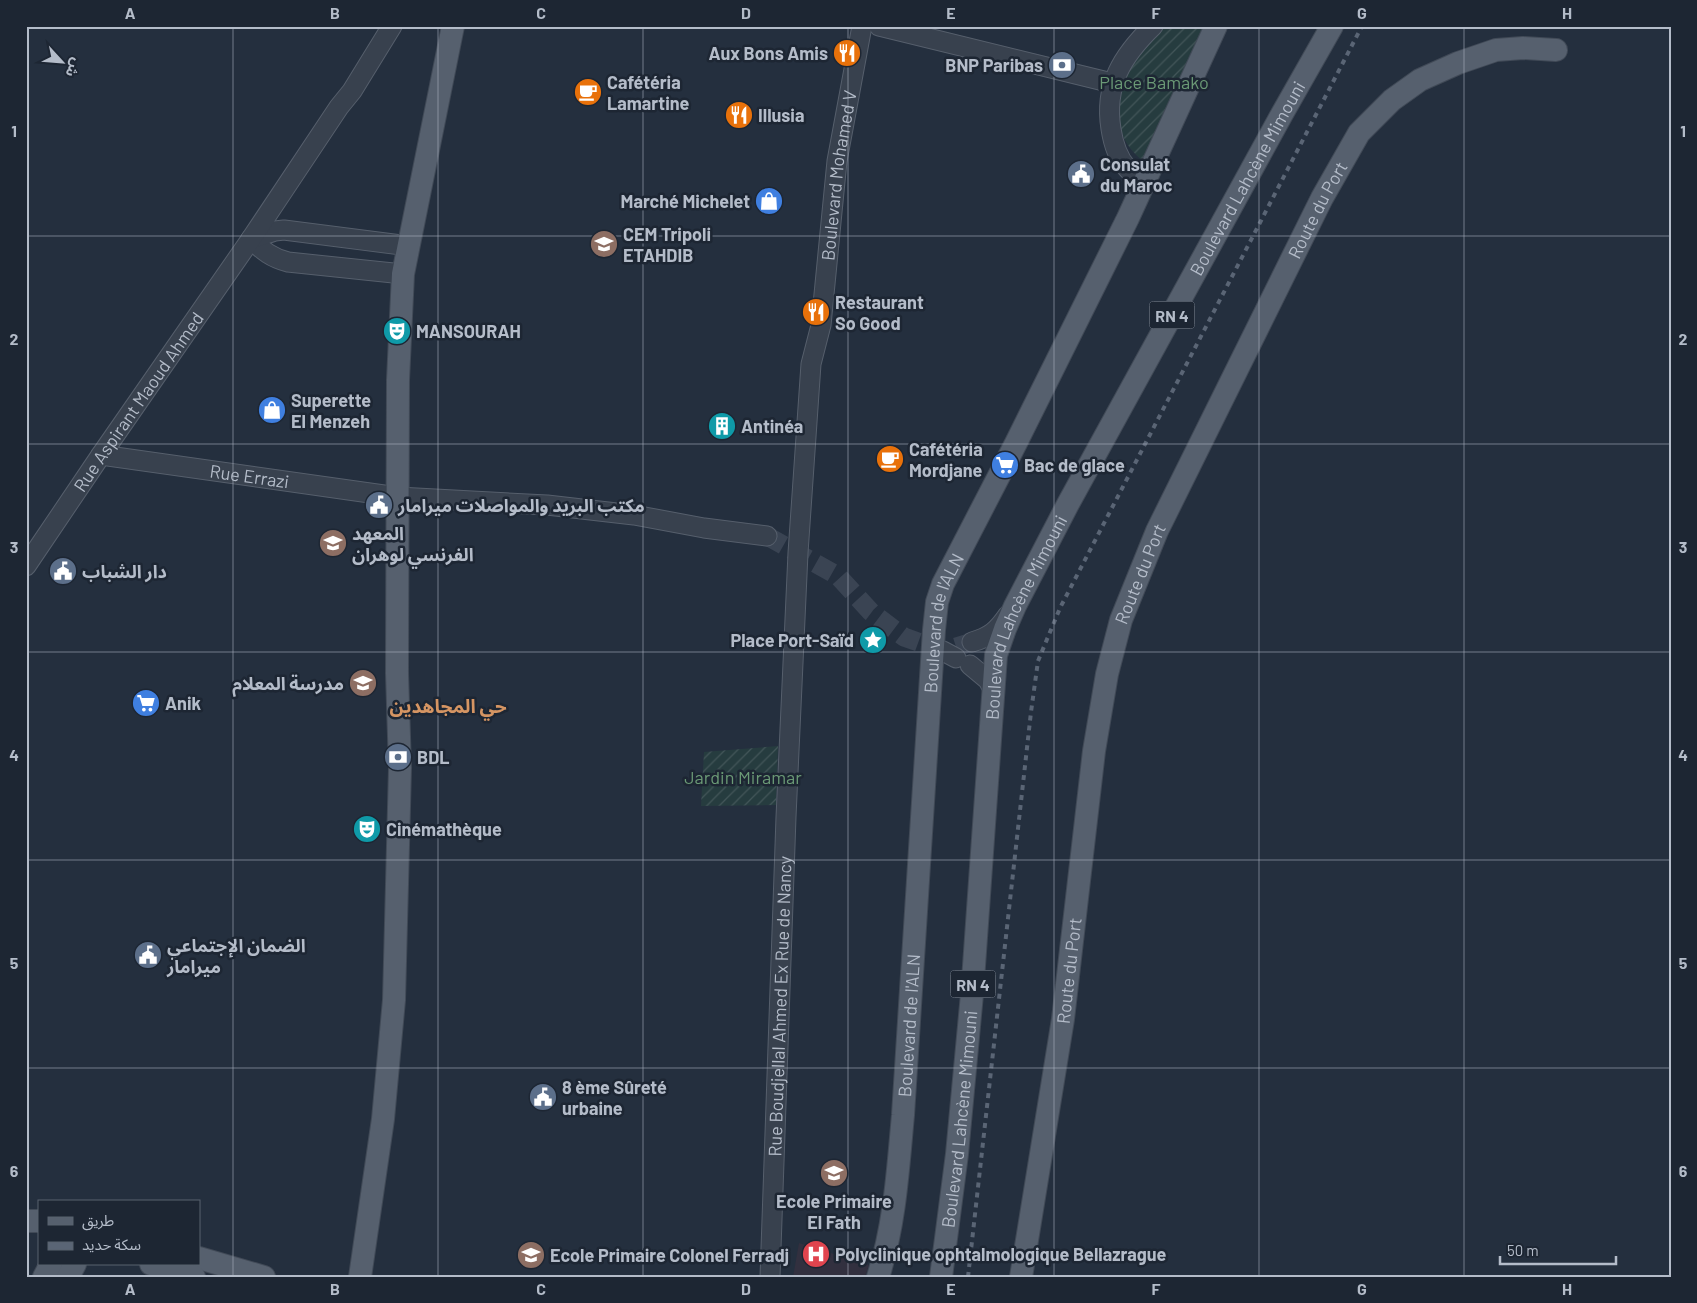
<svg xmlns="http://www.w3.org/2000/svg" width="1697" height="1303" font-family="Barlow,'Noto Sans Arabic',sans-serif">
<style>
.medical{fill:#32303f}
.garden{fill:url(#garden-furrows)}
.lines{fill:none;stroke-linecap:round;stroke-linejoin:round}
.minor-tunnel{stroke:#3a4453;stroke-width:19;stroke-dasharray:19 9;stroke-linecap:butt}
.minor-casing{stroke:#565f6c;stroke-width:21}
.major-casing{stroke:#414a57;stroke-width:24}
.minor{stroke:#38414e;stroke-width:19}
.major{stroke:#56606e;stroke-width:22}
.rail{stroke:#5a6575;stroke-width:4;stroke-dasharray:5 5;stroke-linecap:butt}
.grid{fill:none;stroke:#b4bcc9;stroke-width:1;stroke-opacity:0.55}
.labels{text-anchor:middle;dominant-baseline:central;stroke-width:5;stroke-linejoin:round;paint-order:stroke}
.shield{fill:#1d2633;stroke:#878f9c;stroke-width:1}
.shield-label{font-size:16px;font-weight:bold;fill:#b4bcc9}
.poi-label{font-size:18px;font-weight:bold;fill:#b4bcc9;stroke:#1d2633;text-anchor:start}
.park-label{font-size:18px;fill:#6b9a76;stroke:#1d2633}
.street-label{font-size:18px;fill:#b4bcc9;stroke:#1d2633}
.neighbourhood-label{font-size:19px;font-weight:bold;fill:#d59563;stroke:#1d2633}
.neatline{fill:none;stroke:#b4bcc9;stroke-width:2}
.grid-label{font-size:16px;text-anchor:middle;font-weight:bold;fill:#b4bcc9}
</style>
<defs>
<pattern id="garden-furrows" width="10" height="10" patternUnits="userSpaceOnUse" patternTransform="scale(1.25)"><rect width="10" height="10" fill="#263c3f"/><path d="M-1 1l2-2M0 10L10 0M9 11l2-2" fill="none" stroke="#435659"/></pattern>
</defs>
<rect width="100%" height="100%" fill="#242f3e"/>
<path class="medical" d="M799 1243 869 1265 865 1277H793Z"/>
<path class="garden" d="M1169 26H1209L1147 166C1140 158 1131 151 1126 142 1106 108 1132 39 1169 26Z
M778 746 776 805 701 806 704 752Z"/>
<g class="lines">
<path class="minor-tunnel" d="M767 536 838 576 871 612 904 637 943 651
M956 647 972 642"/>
<defs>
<g id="minor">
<path d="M879 26 1112 83"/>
<path d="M1146 183C1140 178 1132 174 1127 168 1118 158 1113 142 1111 129 1104 85 1122 56 1153 26"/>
<path d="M251 239C263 251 272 258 288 262L403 274"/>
<path d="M251 239 275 231 284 230 409 246"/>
<path id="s1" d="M101 455 398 497 547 505 634 515 704 528 767 536"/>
<path id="s2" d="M26 566 101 455 251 239 339 107 352 91 392 26"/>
<path d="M972 642C990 637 997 631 1008 615"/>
<path d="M943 651 956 658"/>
<path d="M970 665 988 680 994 691"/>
<path id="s3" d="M770 1277 786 817 798 553 811 364 821 325 837 161 862 26"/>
</g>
<g id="major">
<path d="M26 1221H39"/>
<path d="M199 1258 264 1277"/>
<path d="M151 1264 194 1277"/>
<path d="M44 1277 51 1264"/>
<path d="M68 1277 75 1264"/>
<path d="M360 1277 383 1119 394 1000 400 768 397 673 398 380 403 274 453 26"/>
<path id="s4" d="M878 1277C895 1224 898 1169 903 1115L934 630 937 602 943 584 1016 443 1128 218 1216 26"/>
<path id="s5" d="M941 1277 957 1154 972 994 996 655 1005 629 1015 606 1068 504 1282 114 1332 26"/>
<path id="s6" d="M1021 1277 1063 1019 1094 751 1107 674 1121 620 1157 531 1322 198 1359 133 1392 100 1420 80 1458 63 1496 50 1523 48 1556 50"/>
</g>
</defs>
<use href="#minor" class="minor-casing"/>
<use href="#major" class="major-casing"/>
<use href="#minor" class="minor"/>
<use href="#major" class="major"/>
<path class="rail" d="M968 1277 1031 712 1038 661 1060 608 1362 26"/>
</g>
<path class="grid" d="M233 26V1277M438 26V1277M643 26V1277M848 26V1277M1054 26V1277M1259 26V1277M1464 26V1277M26 236H1671M26 444H1671M26 652H1671M26 860H1671M26 1068H1671"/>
<defs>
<symbol id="restaurant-disc" viewBox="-11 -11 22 22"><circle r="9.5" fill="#e8710a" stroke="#1d2633"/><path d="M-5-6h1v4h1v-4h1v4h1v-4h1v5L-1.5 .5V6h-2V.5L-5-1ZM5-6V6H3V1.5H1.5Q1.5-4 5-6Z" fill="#fff"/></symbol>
<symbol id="bank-disc" viewBox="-11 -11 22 22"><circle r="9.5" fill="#5c6f8a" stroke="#1d2633"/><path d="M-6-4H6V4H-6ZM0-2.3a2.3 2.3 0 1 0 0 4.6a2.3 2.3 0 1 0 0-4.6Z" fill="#fff"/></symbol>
<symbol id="cafe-disc" viewBox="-11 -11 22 22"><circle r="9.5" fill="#e8710a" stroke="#1d2633"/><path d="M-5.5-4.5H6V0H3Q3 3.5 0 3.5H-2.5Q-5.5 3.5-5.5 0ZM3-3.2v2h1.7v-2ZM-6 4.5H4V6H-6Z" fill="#fff"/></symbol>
<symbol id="civic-disc" viewBox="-11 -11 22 22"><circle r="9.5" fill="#5c6f8a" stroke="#1d2633"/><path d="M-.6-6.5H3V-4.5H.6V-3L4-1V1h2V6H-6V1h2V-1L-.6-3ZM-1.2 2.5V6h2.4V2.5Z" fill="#fff"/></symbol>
<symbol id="shop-disc" viewBox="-11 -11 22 22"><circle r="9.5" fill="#3f7fe0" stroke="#1d2633"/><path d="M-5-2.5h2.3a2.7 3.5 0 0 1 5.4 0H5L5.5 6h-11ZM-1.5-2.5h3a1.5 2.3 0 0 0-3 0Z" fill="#fff"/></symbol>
<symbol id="school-disc" viewBox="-11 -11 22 22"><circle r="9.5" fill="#8d6e63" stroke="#1d2633"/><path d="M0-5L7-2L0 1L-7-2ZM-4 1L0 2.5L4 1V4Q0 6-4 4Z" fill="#fff"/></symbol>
<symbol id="theatre-disc" viewBox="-11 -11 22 22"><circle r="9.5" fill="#0f9aa8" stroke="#1d2633"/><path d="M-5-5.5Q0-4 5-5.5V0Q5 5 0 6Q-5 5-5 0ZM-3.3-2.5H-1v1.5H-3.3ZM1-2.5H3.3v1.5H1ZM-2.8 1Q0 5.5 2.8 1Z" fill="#fff"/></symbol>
<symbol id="building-disc" viewBox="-11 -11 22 22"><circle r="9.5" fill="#0f9aa8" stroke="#1d2633"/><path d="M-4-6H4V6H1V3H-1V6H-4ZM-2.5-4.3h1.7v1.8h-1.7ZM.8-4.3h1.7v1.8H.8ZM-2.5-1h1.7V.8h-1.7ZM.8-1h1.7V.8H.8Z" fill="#fff"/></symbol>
<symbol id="supermarket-disc" viewBox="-11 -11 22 22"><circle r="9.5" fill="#3f7fe0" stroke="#1d2633"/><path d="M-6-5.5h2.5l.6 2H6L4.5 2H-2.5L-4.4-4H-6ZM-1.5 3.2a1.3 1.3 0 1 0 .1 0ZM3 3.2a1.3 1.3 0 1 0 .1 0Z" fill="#fff"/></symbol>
<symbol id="university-disc" viewBox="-11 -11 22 22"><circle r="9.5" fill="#8d6e63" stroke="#1d2633"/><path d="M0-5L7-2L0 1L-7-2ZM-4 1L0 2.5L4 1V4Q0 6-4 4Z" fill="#fff"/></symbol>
<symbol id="sight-disc" viewBox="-11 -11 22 22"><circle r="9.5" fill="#0f9aa8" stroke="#1d2633"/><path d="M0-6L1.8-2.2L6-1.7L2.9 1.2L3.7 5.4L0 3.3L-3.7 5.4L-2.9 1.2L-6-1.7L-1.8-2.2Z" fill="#fff"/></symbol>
<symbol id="hospital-disc" viewBox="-11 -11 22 22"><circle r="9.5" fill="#e0444e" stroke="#1d2633"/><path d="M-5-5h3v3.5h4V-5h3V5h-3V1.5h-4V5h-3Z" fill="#fff"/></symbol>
</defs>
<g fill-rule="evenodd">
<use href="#restaurant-disc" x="831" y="37" width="32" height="32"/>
<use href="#bank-disc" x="1046" y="49" width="32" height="32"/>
<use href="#cafe-disc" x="572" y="76" width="32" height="32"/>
<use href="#restaurant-disc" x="723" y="99" width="32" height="32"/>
<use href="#civic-disc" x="1065" y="158" width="32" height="32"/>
<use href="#shop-disc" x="753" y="185" width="32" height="32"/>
<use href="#school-disc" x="588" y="228" width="32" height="32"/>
<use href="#restaurant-disc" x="800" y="296" width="32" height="32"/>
<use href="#theatre-disc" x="381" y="315" width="32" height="32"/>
<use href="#shop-disc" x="256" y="394" width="32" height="32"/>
<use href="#building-disc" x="706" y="410" width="32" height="32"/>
<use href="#cafe-disc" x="874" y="443" width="32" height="32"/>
<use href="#supermarket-disc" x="989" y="449" width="32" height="32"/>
<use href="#civic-disc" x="363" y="489" width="32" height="32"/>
<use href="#university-disc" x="317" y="527" width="32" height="32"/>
<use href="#civic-disc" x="47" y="555" width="32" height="32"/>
<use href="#sight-disc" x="857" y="624" width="32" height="32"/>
<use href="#school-disc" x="347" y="667" width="32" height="32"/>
<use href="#supermarket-disc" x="130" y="687" width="32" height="32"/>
<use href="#bank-disc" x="382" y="741" width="32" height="32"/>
<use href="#theatre-disc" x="351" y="813" width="32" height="32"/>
<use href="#civic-disc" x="132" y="939" width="32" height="32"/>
<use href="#civic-disc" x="527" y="1081" width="32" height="32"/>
<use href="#school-disc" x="818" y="1157" width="32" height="32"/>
<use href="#hospital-disc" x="800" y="1238" width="32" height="32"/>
<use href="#school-disc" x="515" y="1239" width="32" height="32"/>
</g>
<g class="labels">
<g class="shield">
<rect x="1149.5" y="301.5" width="45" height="27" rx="4"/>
<rect x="950.5" y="970.5" width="45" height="27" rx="4"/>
</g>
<g class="shield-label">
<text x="1172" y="315">RN 4</text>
<text x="973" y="984">RN 4</text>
</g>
<g class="poi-label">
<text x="828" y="53" text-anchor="end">Aux Bons Amis</text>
<text x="1043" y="65" text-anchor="end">BNP Paribas</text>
<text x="607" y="82">Cafétéria<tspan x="607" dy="21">Lamartine</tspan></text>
<text x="758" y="115">Illusia</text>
<text x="1100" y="164">Consulat<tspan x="1100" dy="21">du Maroc</tspan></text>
<text x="750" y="201" text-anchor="end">Marché Michelet</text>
<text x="623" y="234">CEM Tripoli<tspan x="623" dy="21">ETAHDIB</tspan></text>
<text x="835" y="302">Restaurant<tspan x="835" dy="21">So Good</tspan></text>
<text x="416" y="331">MANSOURAH</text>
<text x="291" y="400">Superette<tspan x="291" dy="21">El Menzeh</tspan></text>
<text x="741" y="426">Antinéa</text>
<text x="909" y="449">Cafétéria<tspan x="909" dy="21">Mordjane</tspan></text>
<text x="1024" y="465">Bac de glace</text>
<text x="398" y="505">مكتب البريد والمواصلات ميرامار</text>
<text x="352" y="533">المعهد<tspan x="352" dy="21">الفرنسي لوهران</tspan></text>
<text x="82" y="571">دار الشباب</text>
<text x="854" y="640" text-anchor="end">Place Port-Saïd</text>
<text x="344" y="683" text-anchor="end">مدرسة المعلام</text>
<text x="165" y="703">Anik</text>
<text x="417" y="757">BDL</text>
<text x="386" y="829">Cinémathèque</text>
<text x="167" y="945">الضمان الإجتماعي<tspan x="167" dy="21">ميرامار</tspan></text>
<text x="562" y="1087">8 ème Sûreté<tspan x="562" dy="21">urbaine</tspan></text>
<text x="834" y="1201" text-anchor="middle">Ecole Primaire<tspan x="834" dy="21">El Fath</tspan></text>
<text x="835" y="1254">Polyclinique ophtalmologique Bellazrague</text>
<text x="550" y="1255">Ecole Primaire Colonel Ferradj</text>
</g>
<g class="park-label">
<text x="1154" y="82">Place Bamako</text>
<text x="743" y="777">Jardin Miramar</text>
</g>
<g class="street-label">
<text stroke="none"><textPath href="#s3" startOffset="1105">Boulevard Mohamed V</textPath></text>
<text stroke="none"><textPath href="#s5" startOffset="1164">Boulevard Lahcène Mimouni</textPath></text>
<text stroke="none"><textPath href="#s6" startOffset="1120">Route du Port</textPath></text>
<text stroke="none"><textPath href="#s2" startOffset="199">Rue Aspirant Maoud Ahmed</textPath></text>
<text stroke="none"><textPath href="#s1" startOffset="150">Rue Errazi</textPath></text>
<text stroke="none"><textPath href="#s6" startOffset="715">Route du Port</textPath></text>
<text stroke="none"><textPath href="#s5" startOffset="669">Boulevard Lahcène Mimouni</textPath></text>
<text stroke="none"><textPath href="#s4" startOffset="659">Boulevard de l'ALN</textPath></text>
<text stroke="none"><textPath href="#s6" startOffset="310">Route du Port</textPath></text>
<text stroke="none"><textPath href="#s3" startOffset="271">Rue Boudjellal Ahmed Ex Rue de Nancy</textPath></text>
<text stroke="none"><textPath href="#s4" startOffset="254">Boulevard de l'ALN</textPath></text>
<text stroke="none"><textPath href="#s5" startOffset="159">Boulevard Lahcène Mimouni</textPath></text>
</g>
<g class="neighbourhood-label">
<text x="448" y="705">حي المجاهدين</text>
</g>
</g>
<rect width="1697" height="1303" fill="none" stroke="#1d2633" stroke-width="55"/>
<rect x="38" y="1200" width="162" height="65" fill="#1d2633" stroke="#59626f"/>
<rect x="48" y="1217" width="25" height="8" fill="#56606e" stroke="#59626f"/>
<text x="82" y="1226" font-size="15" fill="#b4bcc9">طريق</text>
<rect x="48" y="1242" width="25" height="8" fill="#5a6575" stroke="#59626f"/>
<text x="82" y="1250" font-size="15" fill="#b4bcc9">سكة حديد</text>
<g transform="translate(62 62) rotate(116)" stroke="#1d2633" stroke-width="4" paint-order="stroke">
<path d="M0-4L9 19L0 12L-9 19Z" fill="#b4bcc9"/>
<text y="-8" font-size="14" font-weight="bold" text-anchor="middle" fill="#b4bcc9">ش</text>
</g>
<path d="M1500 1256v8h116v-8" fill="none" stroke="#b4bcc9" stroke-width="2.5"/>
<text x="1507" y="1256" font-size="15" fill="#b4bcc9" stroke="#1d2633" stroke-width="4" paint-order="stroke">50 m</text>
<rect x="28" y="28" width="1642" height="1248" class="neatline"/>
<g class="grid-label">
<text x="130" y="19">A</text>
<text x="335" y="19">B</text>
<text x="541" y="19">C</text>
<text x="746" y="19">D</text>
<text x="951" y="19">E</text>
<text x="1156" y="19">F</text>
<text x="1362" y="19">G</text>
<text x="1567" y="19">H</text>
<text x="14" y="137">1</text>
<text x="1683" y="137">1</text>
<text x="14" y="345">2</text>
<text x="1683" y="345">2</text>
<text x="14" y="553">3</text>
<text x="1683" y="553">3</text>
<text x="14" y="761">4</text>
<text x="1683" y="761">4</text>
<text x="14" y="969">5</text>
<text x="1683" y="969">5</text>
<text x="14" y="1177">6</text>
<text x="1683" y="1177">6</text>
<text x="130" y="1295">A</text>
<text x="335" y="1295">B</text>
<text x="541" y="1295">C</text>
<text x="746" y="1295">D</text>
<text x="951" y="1295">E</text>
<text x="1156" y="1295">F</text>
<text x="1362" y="1295">G</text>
<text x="1567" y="1295">H</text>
</g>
</svg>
